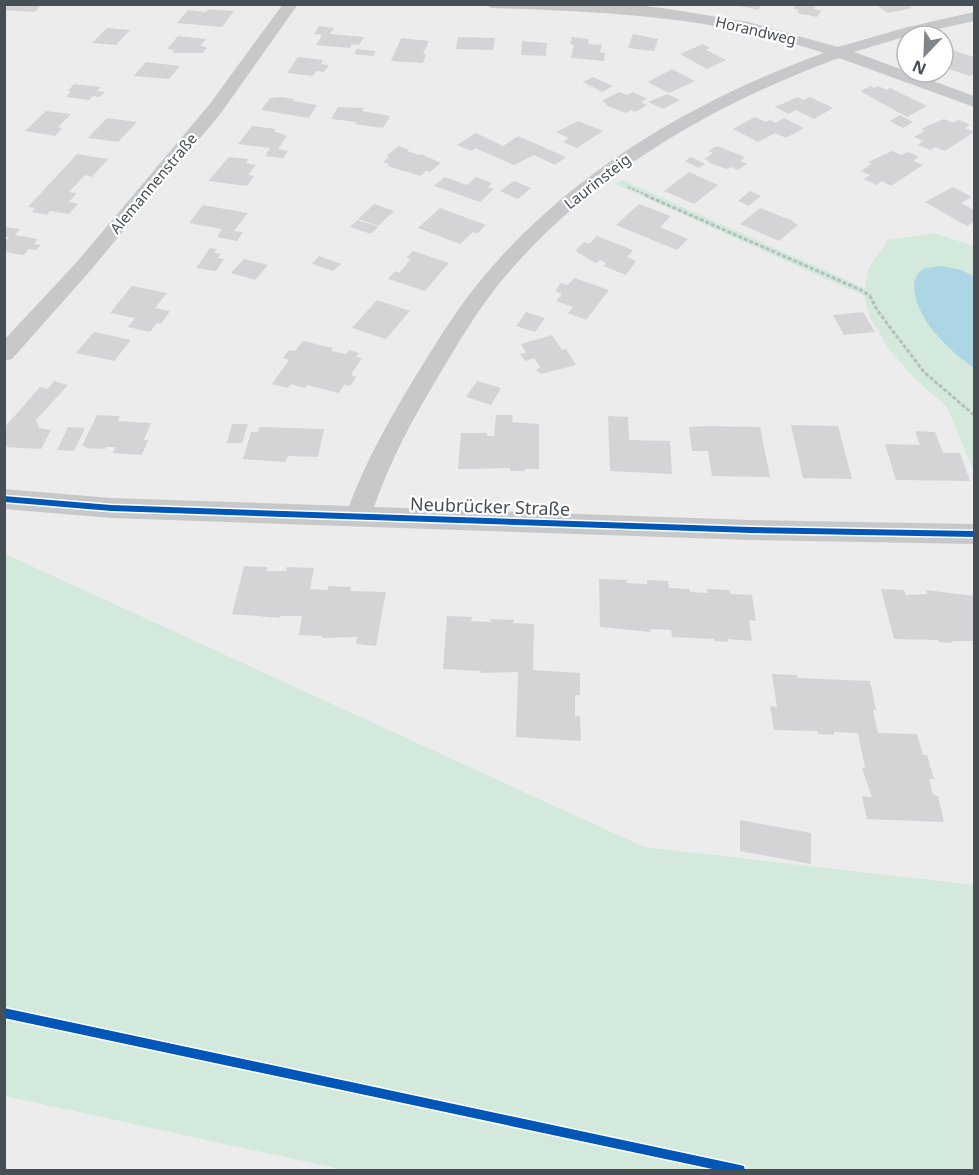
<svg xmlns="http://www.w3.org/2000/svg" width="979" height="1175" font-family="'Noto Sans',sans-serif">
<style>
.green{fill:#d3e9dc}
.water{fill:#acd6e3}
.building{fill:#d4d4d7}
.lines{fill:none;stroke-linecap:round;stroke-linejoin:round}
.path-far1{stroke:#b6bfbc;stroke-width:2;stroke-dasharray:3 1.5;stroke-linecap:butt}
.path{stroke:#b6bfbc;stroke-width:3;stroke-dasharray:4 2;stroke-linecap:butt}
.street{fill:#c7c8ca;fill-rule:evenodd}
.cycleway-casing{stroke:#fff;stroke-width:3}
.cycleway{fill:#0057b8;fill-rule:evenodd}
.labels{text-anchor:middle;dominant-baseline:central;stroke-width:4.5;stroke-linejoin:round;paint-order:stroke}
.far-street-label{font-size:15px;fill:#464e56;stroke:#fff}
.street-label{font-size:18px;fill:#464e56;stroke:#fff}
</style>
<rect width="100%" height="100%" fill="#edecec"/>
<path class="green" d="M622 180 865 288 868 269 888 240 934 233 974 246V276L961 270 916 295C928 327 947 348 974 368V472L947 407 912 376 888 348 870 317 864 296 615 184Z
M5 554 644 847 974 885V1170H344L5 1096Z"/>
<path class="water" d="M942 266 961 270 974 276V368C961 359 947 347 936 334 924 321 901 281 924 269 929 267 936 267 942 266Z"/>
<path class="building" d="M4 4H38L41 5 35 12 4 10Z
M797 4H817L814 9 821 11 817 17 797 13 799 10 793 9Z
M875 4H907L912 8 888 13Z
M735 5H761L758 10Z
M208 9 234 11 222 27 177 23 188 10 206 12Z
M319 26 334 28 330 34 364 37 359 45 352 44 350 48 316 45 322 35 314 34Z
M107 28 130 30 116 45 92 43Z
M633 34 658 39 654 51 628 48Z
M178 36 206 39 200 46 207 47 203 53H173L175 50 167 49Z
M458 37 495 38 493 50 456 49Z
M572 37 589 39 588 44 602 45 600 52 605 53 604 61 571 58 574 45 570 44Z
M401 38 429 41 423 54H426L423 63 391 61Z
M522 41 547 43 546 56 521 55Z
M703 44 710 48 706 50 726 60 707 69 680 54Z
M943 47 974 57V73L970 76 943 67Z
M357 49 376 51 373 56 354 54Z
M298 57 323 60 321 64 329 65 324 72 316 71 313 76 287 73Z
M146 62 180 66 169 79 134 76Z
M672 69 695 81 669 93 648 82Z
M593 77 613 86 602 92 583 82Z
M74 84 101 87 97 91 105 92 100 97 93 96 89 100 66 97 71 91H68Z
M871 86 874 88 878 86 887 90 890 88 927 106 907 117 860 91Z
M619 92 627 95 633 92 647 99 641 102 647 105 635 112 631 110 626 113 605 105 607 104 602 101Z
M667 94 680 100 663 109 648 102Z
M281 97 294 99 293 101 317 105 309 118 261 110 270 98Z
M798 97 803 100 810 97 833 108 814 119 796 110 789 114 775 107Z
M338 107 364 108 362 111 390 116 383 128 355 124 356 122 331 119Z
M46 111 71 114 58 127 62 128 55 136 25 131Z
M900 115 913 122 903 128 890 121Z
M755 117 766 122 770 120 775 123 784 118 804 128 786 138 775 133 758 142 733 129Z
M107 118 137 122 118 142 88 138Z
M944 119 953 123 958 120 964 122 970 125 965 128 974 132 945 151 935 147 930 150 918 145 923 141 914 137 925 131 921 129Z
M578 121 603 131 577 148 563 142 569 138 556 132Z
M252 126 276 129 274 131 287 136 278 149 288 151 283 158 265 156 270 148 238 144Z
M476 133 503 146 518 136 566 157 555 165 534 155 514 165 475 148 471 151 457 145Z
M399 146 409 150 407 151 419 155 421 154 441 163 430 172 426 171 420 176 387 166 389 164 383 162 389 157 386 156Z
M717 146 745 157 740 161 747 164 738 170 731 167 727 169 707 162 709 161 704 159 713 153 708 151Z
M892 151 902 155 907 152 913 154 919 157 913 161 923 165 891 186 882 181 876 185 864 179 870 175 860 171 872 164 868 162Z
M77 154 108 159 92 177 85 175 69 192 77 193 69 202 78 204 69 214 50 211 47 215 32 212 35 208 28 207Z
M229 157 249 159 246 163 256 165 248 175 254 176 247 186 208 181Z
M691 157 705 164 699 168 685 161Z
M689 172 718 185 694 204 664 191Z
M445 177 467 185 476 177 492 183 488 187 494 189 480 202 434 186Z
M514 181 531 188 518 199 500 191Z
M953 187 972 197 961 203 974 210V224L972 223 967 226 925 202Z
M750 191 761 196 749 206 738 201Z
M374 204 394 211 378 226 358 219Z
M639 204 671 216 660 227 688 239 677 250 616 225Z
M203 205 248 213 234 231 243 232 237 241 217 237 222 229 189 223Z
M440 208 486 225 477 234 473 232 460 244 418 228Z
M760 208 791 220 798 225 779 241 740 224Z
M357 220 376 226 378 227 371 234 350 227Z
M4 227 20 229 15 235 38 239 34 244 41 245 36 250 29 249 24 255 4 252V243L9 237H4Z
M597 236 633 250 627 257 636 261 626 275 603 266 606 263 600 260 596 263 575 251 584 242 589 244Z
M210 248 217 249 214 253 221 254 218 258 224 259 216 271 196 268Z
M413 251 449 263 425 291 388 279 395 271 399 273 411 259 406 258Z
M319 256 341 264 333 271 312 264Z
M244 259 268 265 255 280 231 273Z
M574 278 609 290 586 320 568 313 573 307 556 301 562 294 555 291 561 283 568 285Z
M132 286 167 293 155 308 170 311 161 324 157 323 150 332 128 327 135 318 110 313Z
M377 300 410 311 386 339 352 328Z
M526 312 545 318 535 332 516 326Z
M863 312 875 332 844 335 833 315Z
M94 332 131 340 114 361 76 353Z
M552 335 562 350 566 349 576 365 541 374 536 370 540 367 534 358 525 361 520 354 526 353 521 344Z
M303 341 333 348 331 351 346 354 349 350 359 353 356 357 362 358 351 375 356 377 350 386 344 385 339 393 307 385 305 388 291 384 288 388 272 384 289 360 283 358 289 350 295 351Z
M54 381 68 385 36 420 39 428 51 430 41 449 4 447V428L40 387 48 389Z
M477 381 501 388 491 405 466 397Z
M97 415 120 416 118 421 151 423 144 440H148L142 455 113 453 115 447H106L105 449 85 448 86 446H82Z
M496 415H513L512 422 539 424V469H525V471H510V468L458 469 461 433H487V436H494Z
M608 416 628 417 629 440 670 441 672 474 610 471Z
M232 424H248L242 443H227Z
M791 425 838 426 852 479 803 478Z
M705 426 760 427 770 477 712 476 708 451H692L689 427Z
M68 427 85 428 74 451 57 450Z
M259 427 324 429 318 457 288 456 285 462 243 459 251 432H258Z
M915 431 935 432 943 453H960L970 481 896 480 885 444 920 445Z
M244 566 267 567V571H286L287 567 314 568 310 589 328 590V586L351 587 350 591 386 592 376 646 356 644 357 637 322 638V636L299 635 302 616H280V618L232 614Z
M599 579 627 580 626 583 647 584V580L668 581 669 588 690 589V592L707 593V589L729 590 730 594 752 595 756 621 749 620 752 641 728 639V642L714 641V639L672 637 671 630 650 629 651 632 600 627Z
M881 589 904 590 906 595 927 594 926 590 974 596V641H952L953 643 939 642 938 640 894 639Z
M447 616 472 617 471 621 490 622 491 619 514 620 513 623 534 624 533 670 580 673V695H575V716H580L581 741 516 737 518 672 481 673V671L443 669Z
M772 674 796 675 798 678 870 681 876 710H873L878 733 917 734 923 755H927L934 779H929L933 795 938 796 944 822 867 819 862 796 872 797 862 768H865L858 733 834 732V735L818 734V731L774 730 770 706 777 707Z
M740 820 811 833V864L740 851Z"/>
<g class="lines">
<path class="path-far1" d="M628 187 649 196"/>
<path class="path" d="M645 195 863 291 870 296 877 310 924 372 974 415"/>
<path class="street" d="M283 4H298L221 113 90 271 12 359 4 361V340L76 263 209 105Z
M484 4H630L669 9 748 22 838 47 904 28 974 12V21L907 36 854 52 974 96V107L839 58C711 105 586 177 498 285 475 314 457 345 438 377 413 418 390 461 374 507L751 520 974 524V544L751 540 111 518 4 509V489L111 498 349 506C367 458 393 413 420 369 440 337 460 304 485 275 573 170 696 99 824 53 711 16 608 12 491 8Z"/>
<defs>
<path id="cycleway" d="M4 496 111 505 751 527 974 531V537L751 533 111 511 4 502Z
M4 1008 740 1165 744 1166 745 1170H717L4 1018Z"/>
</defs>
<use href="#cycleway" class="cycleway-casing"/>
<use href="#cycleway" class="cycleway"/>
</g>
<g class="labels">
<g class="far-street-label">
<text transform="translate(756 30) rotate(13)">Horandweg</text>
<text transform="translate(597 181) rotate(-38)">Laurinsteig</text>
<text transform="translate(153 183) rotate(-50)">Alemannenstraße</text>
</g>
<g class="street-label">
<text transform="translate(490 506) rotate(2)">Neubrücker Straße</text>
</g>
</g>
<rect width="979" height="1175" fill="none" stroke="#464e56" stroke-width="12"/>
<g transform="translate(925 54) rotate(203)"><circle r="28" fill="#ffffff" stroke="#b5b8bb" stroke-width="1.5"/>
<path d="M0-4.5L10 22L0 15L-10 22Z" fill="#80858a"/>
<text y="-9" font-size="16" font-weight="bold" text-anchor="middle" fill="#464e56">N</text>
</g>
</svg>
